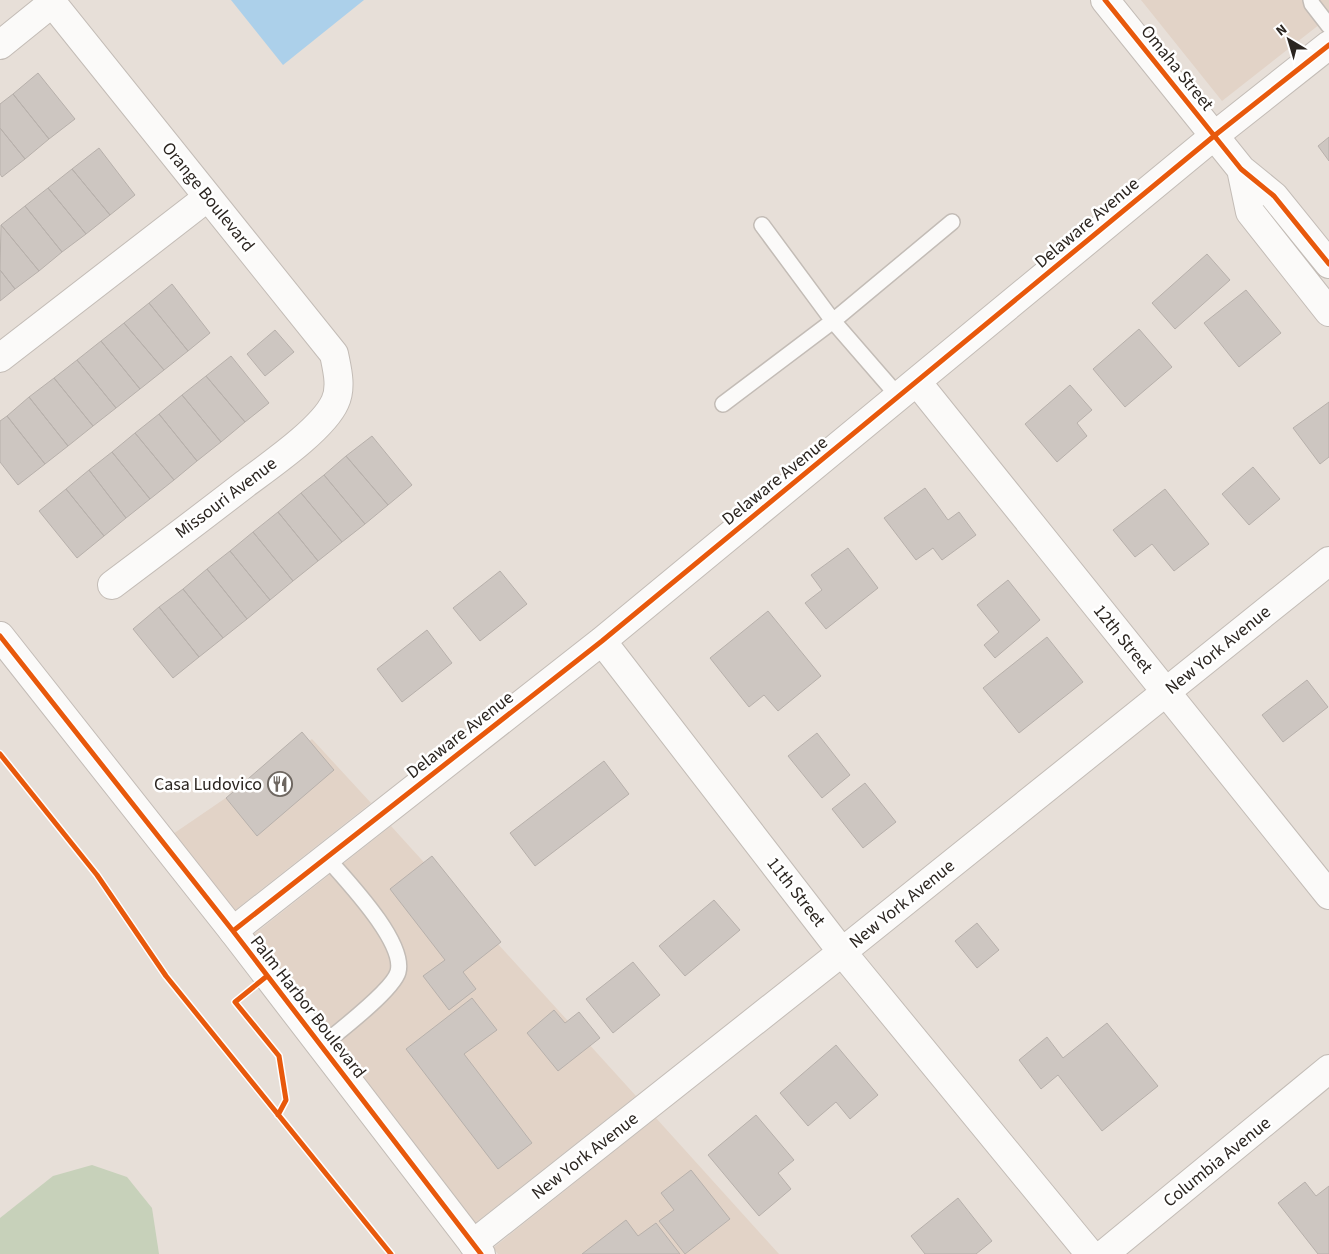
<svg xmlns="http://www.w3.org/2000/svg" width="1329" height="1254" font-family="'Source Sans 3',sans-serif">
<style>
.built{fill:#e2d3c7}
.green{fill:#c7d1ba}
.water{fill:#acd0ea}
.building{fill:#cdc6c1;stroke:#b7b0ab}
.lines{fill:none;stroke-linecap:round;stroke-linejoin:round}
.service-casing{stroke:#c3bcb6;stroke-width:18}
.minor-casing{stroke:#c3bcb6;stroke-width:30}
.tertiary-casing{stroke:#c3bcb6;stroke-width:30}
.secondary-casing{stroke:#c3bcb6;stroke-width:30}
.service{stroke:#fbfaf9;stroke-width:15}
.minor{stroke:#fbfaf9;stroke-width:28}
.tertiary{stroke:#fbfaf9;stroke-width:28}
.secondary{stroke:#fbfaf9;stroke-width:28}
.cycleway-casing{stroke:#fff;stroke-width:8}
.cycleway{stroke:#e8590c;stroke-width:5}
.labels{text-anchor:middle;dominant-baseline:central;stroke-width:5;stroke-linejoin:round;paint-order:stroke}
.street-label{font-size:18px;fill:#2b2520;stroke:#fff}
.poi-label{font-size:18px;fill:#2b2520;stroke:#fff;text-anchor:end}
</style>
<rect width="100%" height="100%" fill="#e7dfd8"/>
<path class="built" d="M1141 0H1329V17L1222 101Z
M312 739 371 803 234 911 173 834Z
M391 826 636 1096 474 1224 253 935Z
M656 1118 779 1254H498L493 1248Z"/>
<path class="green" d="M92 1165 127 1177 152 1208 159 1254H0V1218L53 1176Z"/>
<path class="water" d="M231 0H364L283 65Z"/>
<path class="building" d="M38 73 75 119 49 139 13 94Z
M13 94 49 139 25 159 0 128V104Z
M0 128 25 159 2 177 0 174Z
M1329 137V161L1318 146Z
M99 148 135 195 110 215 72 169Z
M72 169 110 215 86 234 48 188Z
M48 188 86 234 62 252 25 206Z
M25 206 62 252 39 271 1 225Z
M1 225 39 271 15 289 0 270Z
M1207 254 1230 280 1175 329 1152 303Z
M0 270 15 289 0 301Z
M172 284 210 333 188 351 149 303Z
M1246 290 1281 333 1239 367 1204 323Z
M149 303 188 351 164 370 124 323Z
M124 323 164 370 140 389 101 341Z
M1139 329 1172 367 1125 407 1093 369Z
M275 330 294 352 265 376 247 354Z
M101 341 140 389 116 408 77 360Z
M231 356 269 403 245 422 206 376Z
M77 360 116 408 93 426 54 378Z
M206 376 245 422 221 442 182 395Z
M54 378 93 426 68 446 29 397Z
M1070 385 1092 410 1077 423 1087 436 1057 462 1025 424Z
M182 395 221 442 197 461 159 414Z
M29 397 68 446 45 464 7 416Z
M1329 402V457L1320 464 1293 428Z
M159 414 197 461 174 480 135 433Z
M7 416 45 464 18 485 0 462V421Z
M135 433 174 480 150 499 112 452Z
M372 436 412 485 388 505 346 456Z
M112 452 150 499 126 518 89 470Z
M346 456 388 505 365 524 324 475Z
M1253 467 1280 499 1249 525 1222 494Z
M89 470 126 518 104 536 66 489Z
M324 475 365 524 342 542 301 493Z
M925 488 948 520 959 512 976 535 942 560 933 548 916 560 884 518Z
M66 489 104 536 77 558 39 511Z
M1165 489 1209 544 1174 571 1152 544 1135 557 1113 530Z
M301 493 342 542 318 561 278 512Z
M278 512 318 561 293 581 253 532Z
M253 532 293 581 270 600 230 551Z
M848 548 878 588 826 629 805 603 822 590 811 575Z
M230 551 270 600 247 619 207 569Z
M207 569 247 619 223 638 183 589Z
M500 571 527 604 480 641 453 608Z
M1008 580 1040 620 995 658 984 645 999 632 977 605Z
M183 589 223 638 199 657 159 607Z
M159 607 199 657 173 678 133 629Z
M768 611 821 676 778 711 764 695 749 707 710 658Z
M427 630 452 663 402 702 377 669Z
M1047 637 1083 682 1019 733 983 688Z
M1307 680 1328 707 1283 742 1262 715Z
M302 732 334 770 257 836 226 798Z
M817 733 850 775 822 798 788 756Z
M604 761 629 794 535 866 510 833Z
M865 783 896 822 863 848 832 809Z
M432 856 501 942 463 972 476 989 449 1010 423 976 445 960 390 889Z
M714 900 740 930 685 976 659 946Z
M977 923 999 950 977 968 955 941Z
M633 962 660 995 613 1033 586 999Z
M472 998 497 1030 464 1054 532 1143 498 1169 406 1049Z
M554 1010 565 1023 579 1012 600 1038 558 1071 527 1033Z
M1107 1023 1158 1086 1102 1131 1058 1075 1041 1089 1019 1060 1047 1037 1063 1058Z
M836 1045 878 1095 850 1119 836 1102 808 1126 780 1093Z
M756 1115 794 1160 778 1173 791 1189 759 1216 708 1155Z
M691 1170 730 1219 685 1254 659 1221 674 1210 661 1193Z
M1305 1182 1316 1196 1329 1186V1254H1318L1278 1203Z
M958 1198 992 1241 976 1254H925L911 1236Z
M626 1220 638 1236 656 1223 680 1254H582Z"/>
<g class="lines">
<defs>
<path id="service" d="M1311 0 1312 4 1329 26
M762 225 833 321 899 397
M723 404 833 321 952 222
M321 1046C337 1033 393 990 398 972 406 942 346 880 327 858"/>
<path id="minor" d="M50 0 334 354C337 369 342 387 335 402 323 429 269 466 245 484 201 518 156 552 112 585
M0 45 52 3
M0 358 208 197
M917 382 1329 895
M602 641 842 952 1090 1254
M233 931 602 641 1214 136 1329 45
M473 1244 842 952 1329 561
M1104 1254 1329 1069"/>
<path id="tertiary" d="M1105 0 1241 169 1274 196 1329 264
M1241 169 1250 212 1329 312"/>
<path id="secondary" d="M0 636 233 931 481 1254"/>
</defs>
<use href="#service" class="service-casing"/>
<use href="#minor" class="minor-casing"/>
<use href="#tertiary" class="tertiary-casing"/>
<use href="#secondary" class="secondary-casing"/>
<use href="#service" class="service"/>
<use href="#minor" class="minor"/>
<use href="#tertiary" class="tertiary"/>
<use href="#secondary" class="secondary"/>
<defs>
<path id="cycleway" d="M1105 0 1241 169 1274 196 1329 264
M0 636 233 931 481 1254
M0 754 97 875 166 976 391 1254
M233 931 602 641 1214 136 1329 45
M267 976 235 1002 279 1056 286 1100 278 1115"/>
</defs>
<use href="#cycleway" class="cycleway-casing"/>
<use href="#cycleway" class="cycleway"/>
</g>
<defs>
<symbol id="restaurant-ring" viewBox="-11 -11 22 22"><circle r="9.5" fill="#fff" stroke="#6d6660" stroke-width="1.5"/><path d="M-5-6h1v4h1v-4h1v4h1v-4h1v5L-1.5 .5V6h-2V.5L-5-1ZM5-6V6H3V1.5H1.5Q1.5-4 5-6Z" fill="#6d6660"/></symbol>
</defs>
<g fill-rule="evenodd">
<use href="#restaurant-ring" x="266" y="770" width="28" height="28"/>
</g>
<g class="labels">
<g class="street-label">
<text transform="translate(1177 68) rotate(51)">Omaha Street</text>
<text transform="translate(208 197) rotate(51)">Orange Boulevard</text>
<text transform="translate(1087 223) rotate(-40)">Delaware Avenue</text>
<text transform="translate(775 481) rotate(-39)">Delaware Avenue</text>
<text transform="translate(226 498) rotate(-37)">Missouri Avenue</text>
<text transform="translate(1123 639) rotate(51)">12th Street</text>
<text transform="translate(1218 650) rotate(-39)">New York Avenue</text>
<text transform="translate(460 735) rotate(-38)">Delaware Avenue</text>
<text transform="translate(796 892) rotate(52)">11th Street</text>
<text transform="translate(902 904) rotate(-39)">New York Avenue</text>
<text transform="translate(308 1007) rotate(52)">Palm Harbor Boulevard</text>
<text transform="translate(585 1156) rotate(-38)">New York Avenue</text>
<text transform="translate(1217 1162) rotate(-39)">Columbia Avenue</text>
</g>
<g class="poi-label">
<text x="262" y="784">Casa Ludovico</text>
</g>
</g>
<g transform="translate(1289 40) rotate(322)" stroke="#ffffff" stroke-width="4" paint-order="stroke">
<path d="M0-4L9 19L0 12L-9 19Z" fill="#2b2520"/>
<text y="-8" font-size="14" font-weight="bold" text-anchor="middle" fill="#2b2520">N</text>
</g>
</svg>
